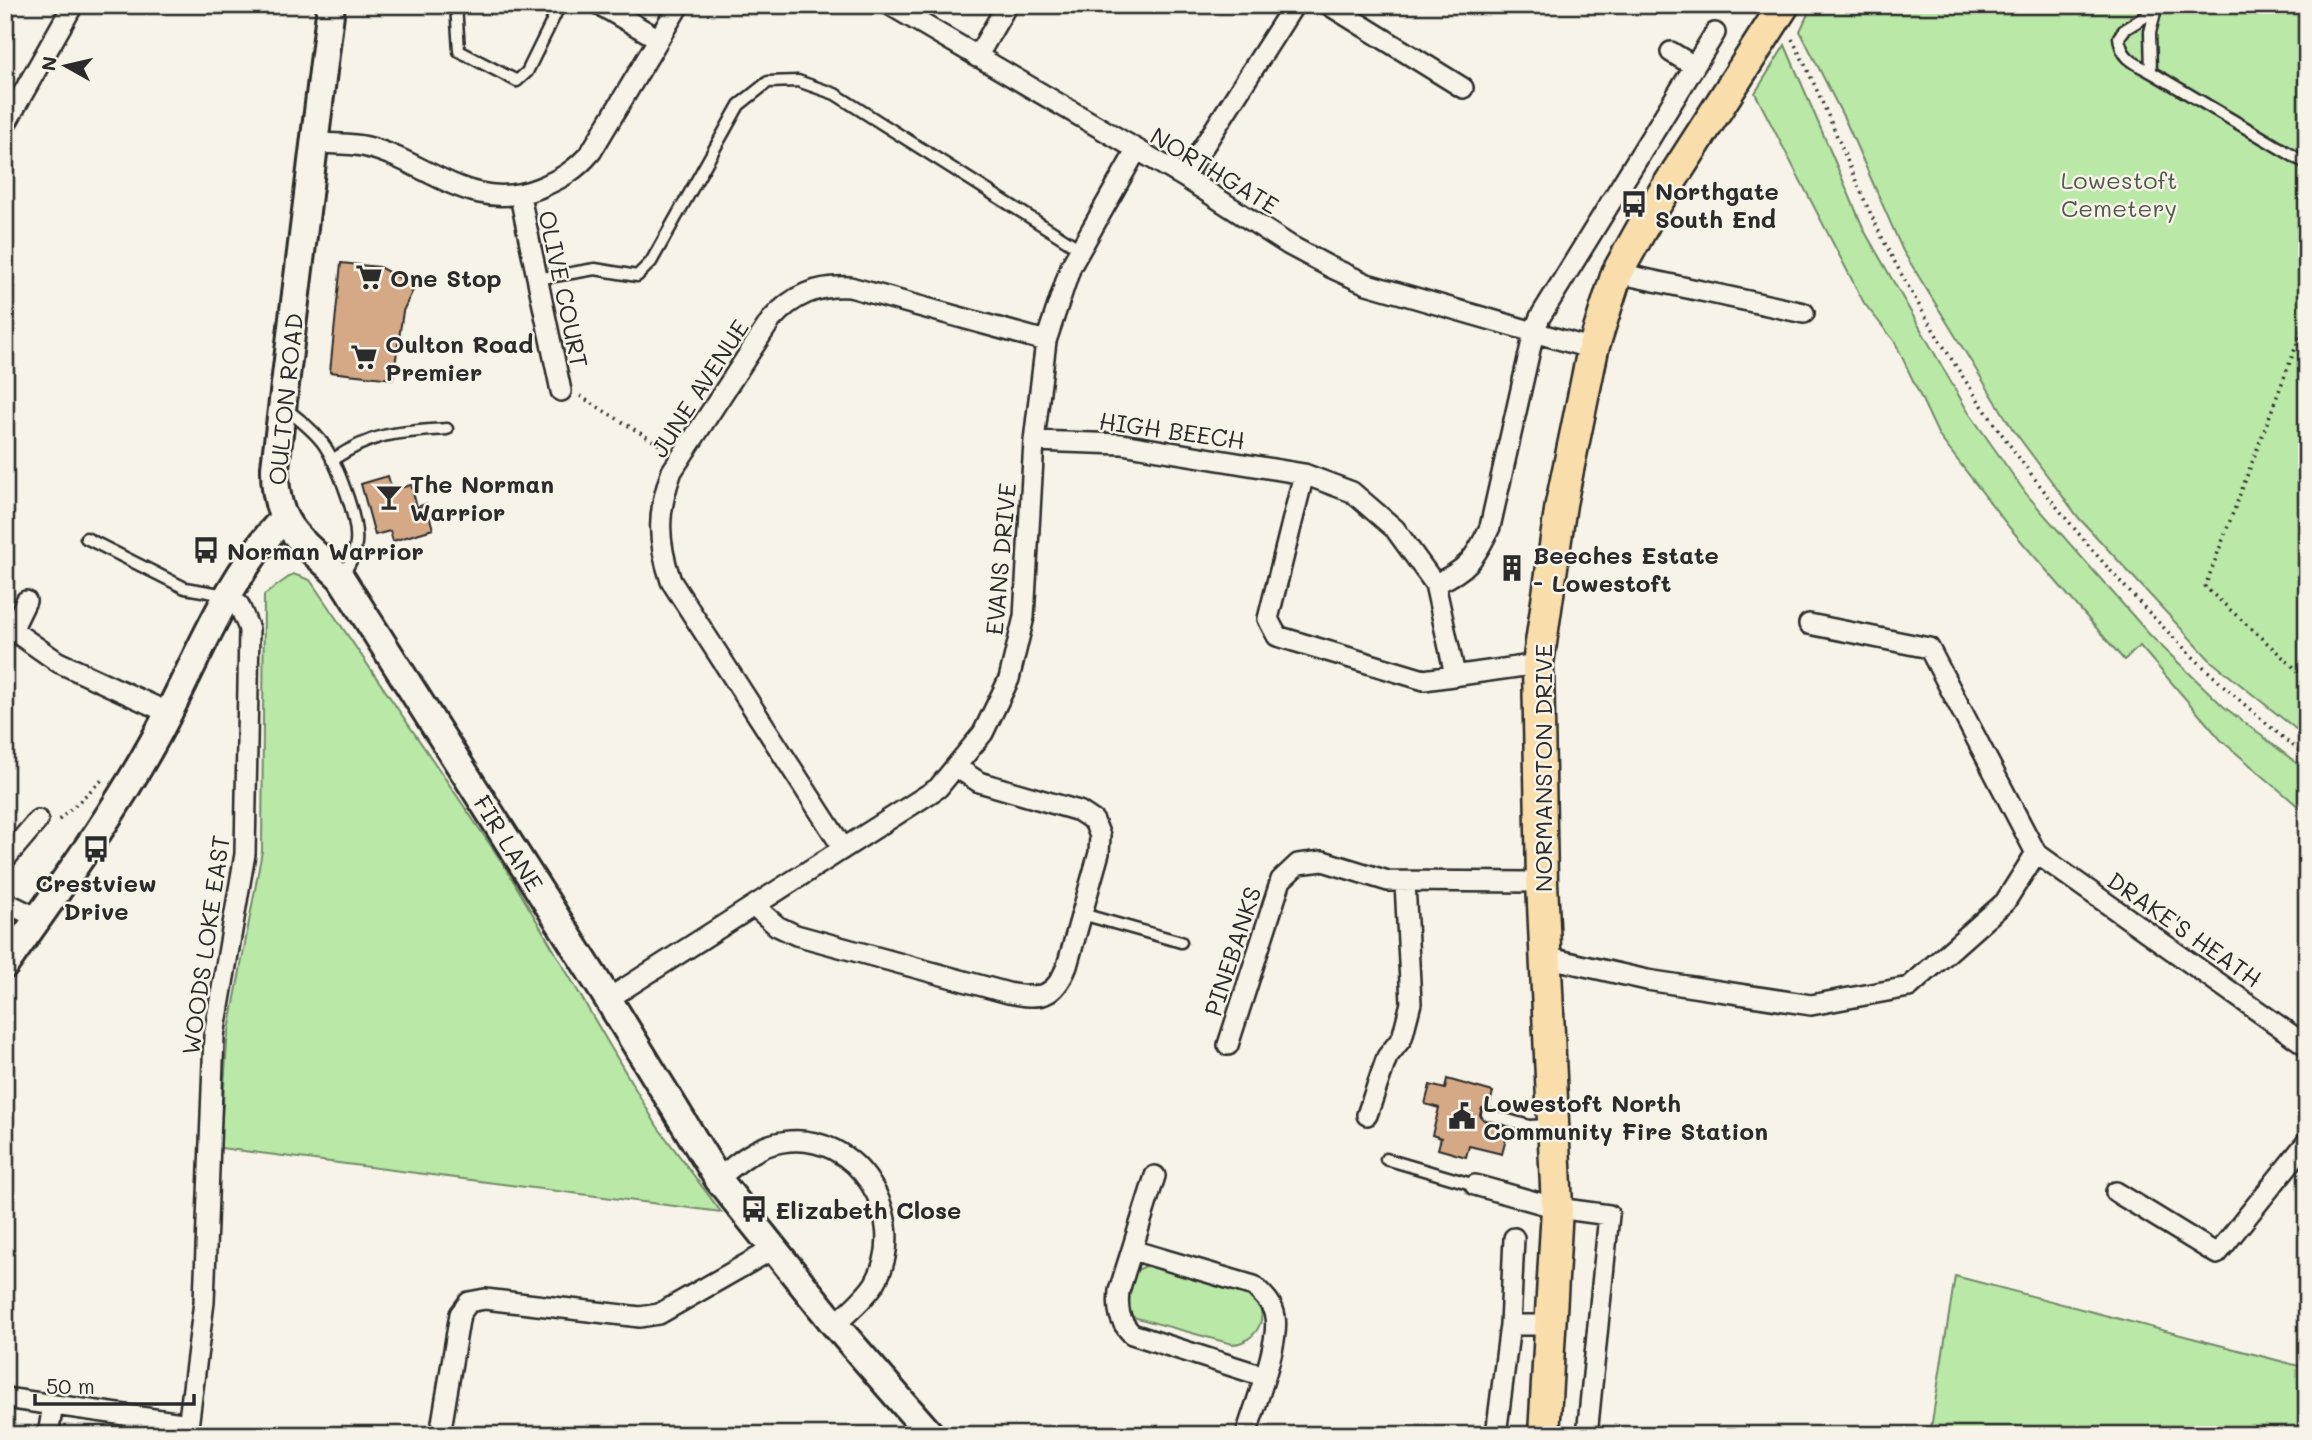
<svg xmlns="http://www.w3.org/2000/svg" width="2312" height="1440" font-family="Mali,sans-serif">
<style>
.green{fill:#b9e8a7;stroke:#728a69;stroke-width:2}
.building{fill:#d5a986;stroke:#2b2b2b;stroke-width:2}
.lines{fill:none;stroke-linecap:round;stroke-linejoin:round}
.lane-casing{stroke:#2b2b2b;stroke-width:15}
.street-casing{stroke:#2b2b2b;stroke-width:24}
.secondary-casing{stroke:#2b2b2b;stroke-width:32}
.primary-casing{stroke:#2b2b2b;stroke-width:35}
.path{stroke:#2b2b2b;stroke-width:3.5;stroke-dasharray:2 5;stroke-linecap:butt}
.lane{stroke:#f7f3e8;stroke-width:10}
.street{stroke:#f7f3e8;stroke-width:19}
.secondary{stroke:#f7f3e8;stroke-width:26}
.primary{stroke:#f9deab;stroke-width:30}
.labels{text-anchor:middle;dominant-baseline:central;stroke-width:5;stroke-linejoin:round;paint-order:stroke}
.street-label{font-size:24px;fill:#2b2b2b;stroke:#f7f3e8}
.park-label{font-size:24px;fill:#4e5a4a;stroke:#f7f3e8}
.poi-label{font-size:24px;font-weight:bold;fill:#2b2b2b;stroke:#f7f3e8;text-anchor:start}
</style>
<rect width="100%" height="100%" fill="#f7f3e8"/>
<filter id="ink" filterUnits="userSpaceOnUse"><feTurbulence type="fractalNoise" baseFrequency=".0143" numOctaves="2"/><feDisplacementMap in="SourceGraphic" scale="14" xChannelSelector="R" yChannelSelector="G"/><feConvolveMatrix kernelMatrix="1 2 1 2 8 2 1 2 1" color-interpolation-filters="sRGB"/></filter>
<g filter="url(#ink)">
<path class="green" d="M1812 5H2307V738L2211 661 2078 517 2012 428 1903 251 1846 122 1800 31Z
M1785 45 1865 232 1967 410 2027 495 2149 634 2223 706 2307 771V814L2221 740 2140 646 2124 660 2009 527 1939 436 1895 342 1864 303 1755 93Z
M293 574 310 580 504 865 657 1126 721 1212 220 1148 227 1042 262 851 264 595Z
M1150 1264C1169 1270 1244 1286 1254 1297 1272 1317 1255 1343 1232 1344L1133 1317 1125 1303 1133 1272Z
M1955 1276 2307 1368V1435H1930Z"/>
<path class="building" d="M341 263 379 267 415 286 403 311 393 379 330 372Z
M388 476 392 490 411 485 417 507 426 504 433 529 393 541 390 531 375 535 361 484Z
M1447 1079 1493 1092 1489 1107 1482 1108 1480 1115 1485 1121 1509 1128 1502 1154 1469 1146 1466 1157 1438 1149 1441 1138 1432 1135 1439 1108 1425 1104 1430 1085 1445 1089Z"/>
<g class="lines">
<defs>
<path id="lane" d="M456 5 459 51 517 81 527 72 556 13 550 5
M2157 5 2150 32 2151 72 2307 164
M2151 72C2134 63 2121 58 2119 37L2125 29 2153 12
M537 279 595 269 637 276 651 262 739 105 768 82 798 81 835 94 1080 249
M286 409C299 419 312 429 322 442 336 461 359 519 356 543 355 556 348 567 341 577
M332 460C375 432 397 432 447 429
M86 538 185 588 226 595
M1082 914 1181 942
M1487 1114 1529 1126 1549 1125
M1386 1159 1475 1185"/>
<path id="street" d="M600 5 657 38
M890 5 1184 177 1289 245 1330 267 1367 284 1593 349
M1329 5 1463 88
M1671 52 1694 66
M977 57 1007 5
M5 125 73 5
M314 143C331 144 351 143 367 147 428 162 472 215 539 188 561 179 576 170 591 152L679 5
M1184 177 1294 5
M520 196 561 391
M1617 273 1804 313
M1034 441 1122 444 1304 474 1352 492 1395 529 1435 584 1455 675
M1304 474 1268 619 1277 636 1424 680 1538 664
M1435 584C1467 570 1475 559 1490 527L1534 332 1540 317 1715 33
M5 625 58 662 169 713
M13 628 26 601
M843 848 671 581C657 540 657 512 672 471L771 320C793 295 817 285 850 287L1046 341
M2036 853 2307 1046
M5 859 38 820
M5 902 38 918
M754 906 777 926 796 935 1008 993C1040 999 1054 999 1067 966L1099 853 1100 836 1094 821 1079 811 979 782 956 767
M1545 957 1647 980 1811 1005 1909 987 2005 902 2036 853 1929 648 1809 624
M608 999 938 788 983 733 1009 679 1024 617 1034 441 1046 341 1071 266 1136 151
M1228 1045 1281 880 1298 864 1323 861 1388 881 1542 882
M1367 1115 1387 1057 1402 1038 1411 1003 1405 882
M1155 1176 1119 1291C1117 1310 1119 1321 1132 1334L1263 1376
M718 1179C737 1163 756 1146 782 1142 857 1129 912 1219 875 1283 865 1299 848 1312 835 1325
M1475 1185 1557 1208 1609 1215 1587 1435
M2116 1192 2217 1254 2307 1142
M1132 1250 1254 1286C1263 1295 1273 1303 1275 1317 1280 1343 1254 1407 1246 1435
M1510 1325H1550
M5 1398 189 1424
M48 1435 53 1405
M187 1435 204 1302 214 1036 245 854 249 629 239 605 226 596
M440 1435 460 1314 469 1302 485 1299 640 1317 659 1314 773 1249
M1496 1435 1510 1325 1514 1238"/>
<path id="secondary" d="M331 5 275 467C274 529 300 537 341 578L608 999 718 1179 835 1325 931 1435
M5 965C56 892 109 822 152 744 195 668 222 584 282 520"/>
<path id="primary" d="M1544 1435 1557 1208 1542 882 1538 664 1561 504 1593 349 1617 273 1651 212 1784 5"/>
</defs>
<use href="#lane" class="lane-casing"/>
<use href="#street" class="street-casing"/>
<use href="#secondary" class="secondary-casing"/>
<use href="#primary" class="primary-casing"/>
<path class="path" d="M1792 39C1829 109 1854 185 1891 255 1994 448 2135 620 2307 757
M2307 317 2205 587 2307 679
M580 396 663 447
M59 820 102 780"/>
<use href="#lane" class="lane"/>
<use href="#street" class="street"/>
<use href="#secondary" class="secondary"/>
<use href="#primary" class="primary"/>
</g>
</g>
<defs>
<symbol id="bus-bare" viewBox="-9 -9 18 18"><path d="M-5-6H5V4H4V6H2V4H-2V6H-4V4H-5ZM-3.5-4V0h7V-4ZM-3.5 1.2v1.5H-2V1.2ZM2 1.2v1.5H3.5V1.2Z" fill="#2b2b2b" stroke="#f7f3e8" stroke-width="2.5" paint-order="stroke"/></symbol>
<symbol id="supermarket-bare" viewBox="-9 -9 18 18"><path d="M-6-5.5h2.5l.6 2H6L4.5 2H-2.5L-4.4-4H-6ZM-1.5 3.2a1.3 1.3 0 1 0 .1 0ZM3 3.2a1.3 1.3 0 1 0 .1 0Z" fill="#2b2b2b" stroke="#f7f3e8" stroke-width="2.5" paint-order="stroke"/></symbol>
<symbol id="bar-bare" viewBox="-9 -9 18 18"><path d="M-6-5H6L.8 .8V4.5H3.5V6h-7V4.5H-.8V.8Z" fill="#2b2b2b" stroke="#f7f3e8" stroke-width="2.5" paint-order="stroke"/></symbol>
<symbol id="building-bare" viewBox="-9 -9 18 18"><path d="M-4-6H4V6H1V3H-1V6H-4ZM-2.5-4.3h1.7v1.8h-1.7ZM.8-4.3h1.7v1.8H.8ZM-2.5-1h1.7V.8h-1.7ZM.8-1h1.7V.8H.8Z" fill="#2b2b2b" stroke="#f7f3e8" stroke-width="2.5" paint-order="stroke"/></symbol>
<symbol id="civic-bare" viewBox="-9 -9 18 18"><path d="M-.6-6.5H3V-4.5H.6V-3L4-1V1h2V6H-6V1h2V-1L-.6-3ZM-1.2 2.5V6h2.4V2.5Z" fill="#2b2b2b" stroke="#f7f3e8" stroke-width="2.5" paint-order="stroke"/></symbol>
</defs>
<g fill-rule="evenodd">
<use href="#bus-bare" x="1615" y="185" width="38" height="38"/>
<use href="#supermarket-bare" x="350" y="258" width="38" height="38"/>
<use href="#supermarket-bare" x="345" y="338" width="38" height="38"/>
<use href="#bar-bare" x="370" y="478" width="38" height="38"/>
<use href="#bus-bare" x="187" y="531" width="38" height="38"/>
<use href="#building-bare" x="1493" y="549" width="38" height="38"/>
<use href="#bus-bare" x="77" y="830" width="38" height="38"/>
<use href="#civic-bare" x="1443" y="1097" width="38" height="38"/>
<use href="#bus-bare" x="735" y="1190" width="38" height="38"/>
</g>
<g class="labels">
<g class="street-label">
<text transform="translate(1215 170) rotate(31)">NORTHGATE</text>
<text transform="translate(564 289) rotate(78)">OLIVE COURT</text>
<text transform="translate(699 388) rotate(-57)">JUNE AVENUE</text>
<text transform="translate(285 399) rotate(-84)">OULTON ROAD</text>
<text transform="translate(1172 430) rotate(8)">HIGH BEECH</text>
<text transform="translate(1000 559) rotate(-85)">EVANS DRIVE</text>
<text transform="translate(1542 768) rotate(-90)">NORMANSTON DRIVE</text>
<text transform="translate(509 843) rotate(58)">FIR LANE</text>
<text transform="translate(2185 929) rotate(35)">DRAKE'S HEATH</text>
<text transform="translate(205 945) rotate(-82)">WOODS LOKE EAST</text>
<text transform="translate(1232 951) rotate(-72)">PINEBANKS</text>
</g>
<g class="park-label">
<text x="2119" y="179">Lowestoft<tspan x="2119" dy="28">Cemetery</tspan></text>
</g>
<g class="poi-label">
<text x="1655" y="190">Northgate<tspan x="1655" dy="28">South End</tspan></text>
<text x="390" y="277">One Stop</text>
<text x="385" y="343">Oulton Road<tspan x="385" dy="28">Premier</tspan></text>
<text x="410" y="483">The Norman<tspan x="410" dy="28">Warrior</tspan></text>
<text x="227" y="550">Norman Warrior</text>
<text x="1533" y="554">Beeches Estate<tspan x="1533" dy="28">- Lowestoft</tspan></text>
<text x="96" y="882" text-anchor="middle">Crestview<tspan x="96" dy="28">Drive</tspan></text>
<text x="1483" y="1102">Lowestoft North<tspan x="1483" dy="28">Community Fire Station</tspan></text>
<text x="775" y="1209">Elizabeth Close</text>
</g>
</g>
<rect width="2312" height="1440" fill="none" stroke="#f7f3e8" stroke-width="28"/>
<rect x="14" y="14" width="2284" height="1412" fill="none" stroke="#2b2b2b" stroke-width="2.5" filter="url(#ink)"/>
<g transform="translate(66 66) rotate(278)" stroke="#f7f3e8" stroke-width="5" paint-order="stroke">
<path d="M0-5L12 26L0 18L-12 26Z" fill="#2b2b2b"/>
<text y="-10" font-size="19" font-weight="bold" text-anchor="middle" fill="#2b2b2b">N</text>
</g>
<path d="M35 1394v10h159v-10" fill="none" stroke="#2b2b2b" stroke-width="3.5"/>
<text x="46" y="1394" font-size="21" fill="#2b2b2b" stroke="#f7f3e8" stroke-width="5" paint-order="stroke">50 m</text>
</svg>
